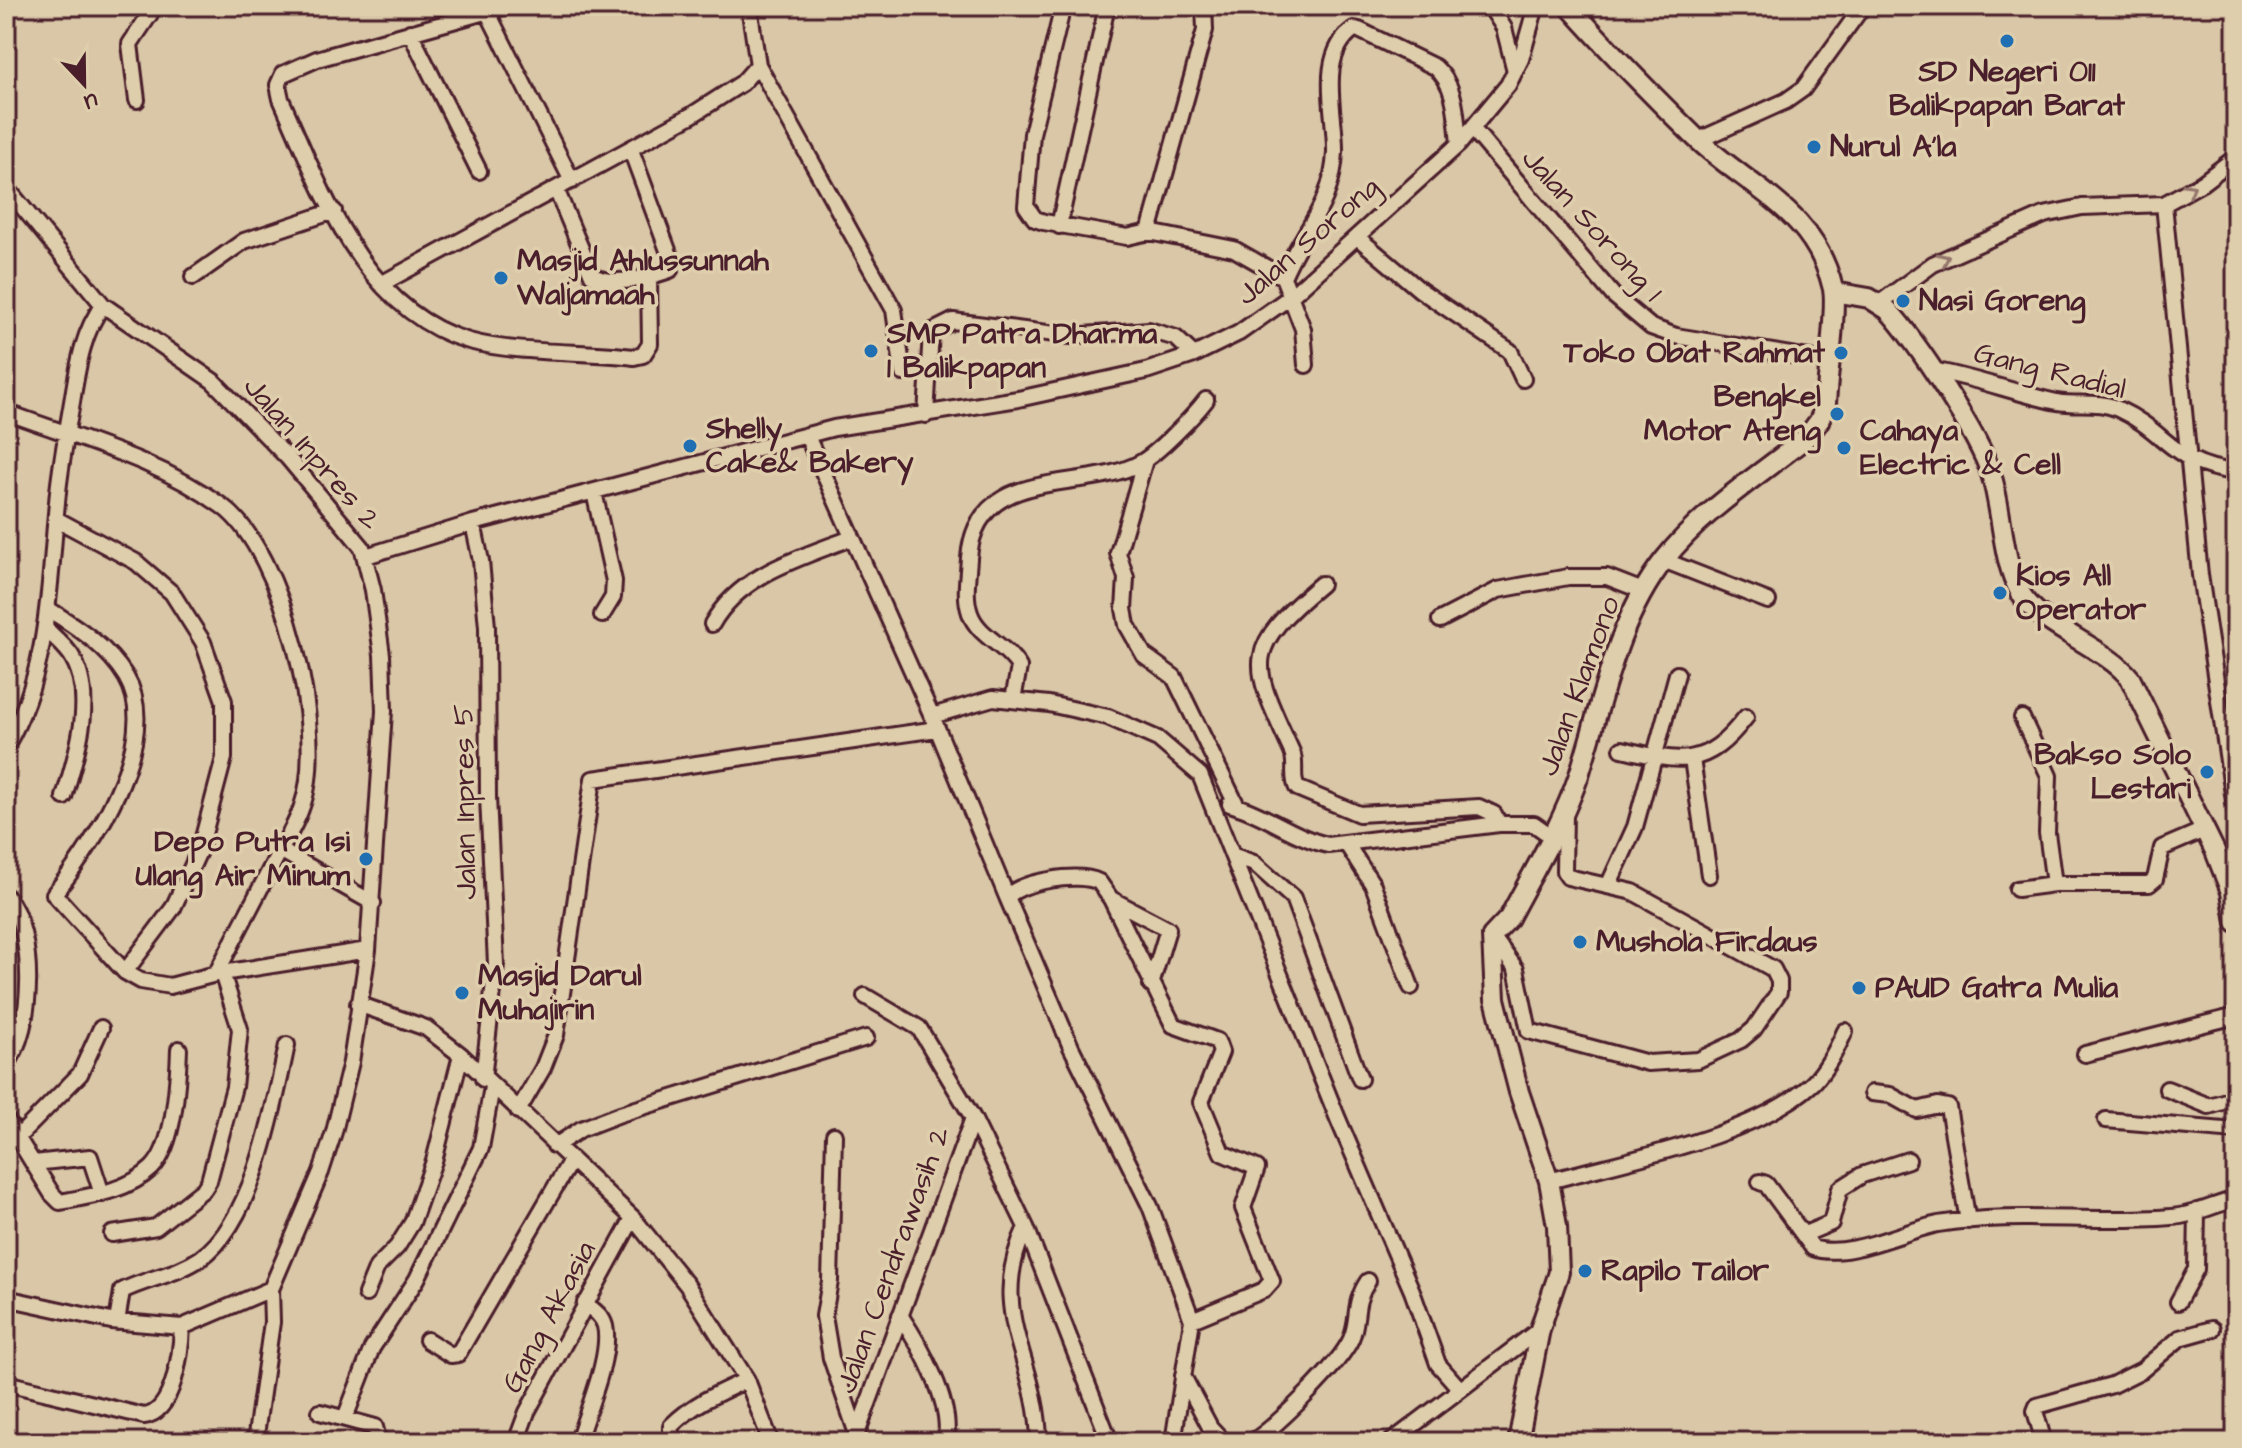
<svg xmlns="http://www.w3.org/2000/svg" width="2242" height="1448" font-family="'Architects Daughter',sans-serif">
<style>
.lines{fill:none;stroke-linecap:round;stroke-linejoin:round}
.street-casing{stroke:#4a1f2b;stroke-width:20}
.secondary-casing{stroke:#4a1f2b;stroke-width:24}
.street{stroke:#dfceac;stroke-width:14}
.secondary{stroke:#dfceac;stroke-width:18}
.oneway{stroke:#94766c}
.poi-dot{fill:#1f6fb2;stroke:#dfceac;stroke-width:3}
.labels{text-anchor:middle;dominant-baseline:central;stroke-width:7;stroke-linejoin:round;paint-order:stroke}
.poi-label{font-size:30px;font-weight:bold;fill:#4a1f2b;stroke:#dfceac;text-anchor:start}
.street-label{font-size:30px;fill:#4a1f2b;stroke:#dfceac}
</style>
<rect width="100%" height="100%" fill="#d9c7a7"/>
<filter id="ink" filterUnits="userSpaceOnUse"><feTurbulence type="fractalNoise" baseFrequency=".0125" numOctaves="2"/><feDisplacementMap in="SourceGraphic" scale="16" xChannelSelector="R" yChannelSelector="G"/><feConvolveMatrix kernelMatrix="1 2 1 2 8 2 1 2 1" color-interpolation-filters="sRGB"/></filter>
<g filter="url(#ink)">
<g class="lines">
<defs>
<path id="street" d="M506 6 317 59 283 74 278 85 281 99C322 191 363 311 469 341 516 354 583 351 634 357L643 355 650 344 649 277
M1063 6 1032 134 1026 206 1035 219 1044 222 1127 237 1149 232 1205 30 1204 6
M1490 6 1504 28 1515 71
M487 11 572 181
M410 32 479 171
M758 65 894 310 903 373
M137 100 130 44 150 14 151 6
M1473 129 1613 295 1651 327 1676 336 1827 361
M1699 140 1786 101 1803 89 1863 6
M6 187 103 305 213 381 288 458 362 547 373 590 382 655 384 711 368 950 351 1062 334 1132 321 1172 271 1289 272 1322 255 1442
M556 189 592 275C611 288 650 277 670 270L673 264 631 150
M2164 204 2200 575 2236 814
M1059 226 1107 6
M1149 232 1234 249 1283 277
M1357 237 1420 290 1510 351 1523 379
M193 277 244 241 334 211
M381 284 692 115 742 83 758 65 749 6
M1880 303 1933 264 2044 215 2082 207 2164 204 2202 183 2236 157
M1306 365 1303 329 1283 277C1301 232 1333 206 1335 152 1336 113 1316 56 1354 29L1359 30 1435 67C1457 86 1456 116 1459 144
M1931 370C1974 377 2014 393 2057 402 2077 406 2099 400 2118 409 2168 432 2172 465 2236 472
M6 412C81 440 157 459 222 506 284 551 328 735 302 806 296 825 284 843 275 860 255 898 236 936 216 974
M926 415 931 332 953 321 1071 336 1149 330 1176 338 1194 355
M807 436 932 716
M1145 460 1118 553 1126 578 1124 609 1127 625 1144 655 1174 677 1237 806
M594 492 614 581 613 597 602 615
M56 519 136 562 172 593 203 642 224 701V758L200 849 173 908 125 972
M473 523 481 561 487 627 488 797 496 964 483 1079
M366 556 473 523 834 428 1018 399 1146 371 1194 355 1239 333 1290 297 1459 144 1508 85 1521 59 1536 6
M1663 560 1768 601
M1321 584C1240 652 1252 664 1292 752 1297 764 1291 777 1297 788L1359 814 1479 807 1494 814 1499 824
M48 609C77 627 108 647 126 677 163 739 92 847 54 894L125 972 141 981 170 986 216 974 368 950
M1440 620 1498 590 1568 577H1607L1643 591
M712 624C740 574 800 558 851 538
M45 628C53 636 64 645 71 655 97 696 76 756 64 797
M1013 700 1019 667C1007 645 978 637 970 613 964 596 968 576 969 558 976 463 1083 494 1140 463 1158 453 1193 417 1206 400
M2022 718 2049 776 2047 833 2054 884
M6 746C51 669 49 579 58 492 61 464 66 436 71 408 77 373 81 334 103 305
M1622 749C1681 763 1706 769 1746 717
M1692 759 1709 875
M1230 804C1266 814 1292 837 1328 845L1499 824H1534L1551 836
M1346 843 1373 885 1411 987
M280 850 373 903
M1232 855 1254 863 1293 898 1360 1079
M1609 884 1635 827 1677 674
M2017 889 2054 884H2149L2155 879 2162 848 2204 830
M6 896C37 932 34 1030 6 1065
M1007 897 1071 1047 1150 1206 1192 1320 1173 1442
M1111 899 1168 929 1151 985
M1492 936 1516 969 1529 1031 1648 1063 1698 1060 1741 1040 1754 1029 1779 992V981L1773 969 1633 892 1568 877 1564 871 1565 813
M358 1004 426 1028 461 1055 633 1218 687 1285 747 1380 771 1442
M2085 1054 2236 1016
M2167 1089 2209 1106 2236 1098
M1872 1093 1890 1095 1917 1110 1938 1105 1948 1107 1968 1221
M518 1111 543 1068 556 1035 593 779 937 729
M973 1118 1026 1227 1110 1442
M6 1119 52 1194 60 1202C91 1196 128 1191 152 1168 175 1145 178 1079 179 1049
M2106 1120 2236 1131
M834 1135 830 1281 824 1316 831 1358 857 1434
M18 1137 80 1074 101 1028
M555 1146 581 1129 620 1114 866 1038
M34 1163 90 1157 102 1194
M1549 1181C1625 1160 1755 1137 1813 1083 1827 1069 1837 1049 1845 1031
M1760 1182 1766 1184 1813 1248C1847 1260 1903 1231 1938 1224 2016 1211 2093 1224 2171 1217 2193 1216 2215 1204 2236 1199
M1026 1227C985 1314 1038 1357 1039 1442
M112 1234 156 1227 204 1189 209 1181 234 1087 240 1029 222 973
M1805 1234 1831 1223 1840 1189 1862 1175 1908 1160
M366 1294 377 1267 397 1247 412 1223 434 1161 461 1055
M6 1298 111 1321 182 1327 271 1289
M2178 1302 2196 1269 2197 1211
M900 1315C920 1345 955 1406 945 1442
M1192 1320 1264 1290 1272 1281 1243 1208 1257 1168 1222 1153 1201 1102 1221 1052 1217 1041 1173 1025 1111 899 1099 882C1078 872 1022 881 1007 897L932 716 993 698 1049 704 1108 717 1158 739 1200 775 1338 1119 1412 1291 1438 1364 1459 1388
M117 1322 122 1291C148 1278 176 1275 201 1258 254 1220 274 1106 287 1045
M427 1340 451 1355 458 1354 571 1160
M1183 1376 1210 1427 1224 1442
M6 1383 144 1416C174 1413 181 1352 182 1327
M320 1412 375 1427 379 1442
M345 1418 372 1348 417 1279 481 1148 492 1087
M516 1442 527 1412 633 1218
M578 1442C586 1412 612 1356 605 1326 602 1315 593 1310 585 1303
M671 1442V1426C693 1404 718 1393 747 1380
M854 1442 973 1118 919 1028 865 996
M1252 1442C1276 1427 1340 1364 1351 1339 1360 1318 1352 1305 1368 1281
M1391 1442 1540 1329
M2044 1442 2035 1411 2037 1406 2112 1385 2142 1370 2180 1338 2212 1329"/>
<path id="secondary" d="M1834 292 1869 298 1888 310C1916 341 1979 435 1991 474 2003 512 2001 557 2020 592 2037 625 2104 646 2130 678L2215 851 2231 892 2236 922
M1518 1442 1540 1329 1559 1272 1557 1226 1549 1181 1519 1092 1495 999 1492 936 1509 918C1533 872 1562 825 1579 775 1602 703 1616 621 1664 560 1704 509 1757 477 1807 437L1819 421 1826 404C1827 380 1837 307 1833 289 1815 210 1748 188 1696 138 1652 95 1610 52 1569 6"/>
</defs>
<use href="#street" class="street-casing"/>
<use href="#secondary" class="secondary-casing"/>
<use href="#street" class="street"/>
<use href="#secondary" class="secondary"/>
</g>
<defs><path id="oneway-chevron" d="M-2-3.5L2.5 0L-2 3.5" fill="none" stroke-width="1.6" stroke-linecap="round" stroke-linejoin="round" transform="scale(2)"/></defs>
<g class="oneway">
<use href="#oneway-chevron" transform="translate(2190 189) rotate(-30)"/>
<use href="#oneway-chevron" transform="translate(1944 259) rotate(-25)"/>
</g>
</g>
<g class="poi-dot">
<circle cx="2007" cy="41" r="8"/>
<circle cx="1814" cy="147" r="8"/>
<circle cx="501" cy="278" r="8"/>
<circle cx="1903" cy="301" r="8"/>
<circle cx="871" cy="351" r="8"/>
<circle cx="1841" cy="353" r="8"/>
<circle cx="1837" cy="414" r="8"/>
<circle cx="690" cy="446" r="8"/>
<circle cx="1844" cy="448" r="8"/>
<circle cx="2000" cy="593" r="8"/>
<circle cx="2207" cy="772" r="8"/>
<circle cx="366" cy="859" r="8"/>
<circle cx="1580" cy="942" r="8"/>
<circle cx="1859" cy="988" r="8"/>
<circle cx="462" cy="993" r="8"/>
<circle cx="1585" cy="1271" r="8"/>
</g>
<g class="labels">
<g class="poi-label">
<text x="2007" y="72" text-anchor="middle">SD Negeri 011<tspan x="2007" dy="34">Balikpapan Barat</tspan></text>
<text x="1830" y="147">Nurul A'la</text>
<text x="517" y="261">Masjid Ahlussunnah<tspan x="517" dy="34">Waljamaah</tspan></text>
<text x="1919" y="301">Nasi Goreng</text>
<text x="887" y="334">SMP Patra Dharma<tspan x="887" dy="34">1 Balikpapan</tspan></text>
<text x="1825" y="353" text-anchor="end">Toko Obat Rahmat</text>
<text x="1821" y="397" text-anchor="end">Bengkel<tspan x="1821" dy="34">Motor Ateng</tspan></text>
<text x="706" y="429">Shelly<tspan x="706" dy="34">Cake&amp; Bakery</tspan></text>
<text x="1860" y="431">Cahaya<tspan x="1860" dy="34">Electric &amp; Cell</tspan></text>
<text x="2016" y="576">Kios All<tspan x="2016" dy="34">Operator</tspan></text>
<text x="2191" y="755" text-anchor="end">Bakso Solo<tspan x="2191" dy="34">Lestari</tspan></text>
<text x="350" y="842" text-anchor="end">Depo Putra Isi<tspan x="350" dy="34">Ulang Air Minum</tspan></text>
<text x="1596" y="942">Mushola Firdaus</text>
<text x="478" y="976">Masjid Darul<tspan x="478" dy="34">Muhajirin</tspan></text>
<text x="1875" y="988">PAUD Gatra Mulia</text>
<text x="1601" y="1271">Rapilo Tailor</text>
</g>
<g class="street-label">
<text transform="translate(1592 225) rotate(48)">Jalan Sorong 1</text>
<text transform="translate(1308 241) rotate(-41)">Jalan Sorong</text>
<text transform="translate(2050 371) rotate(14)">Gang Radial</text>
<text transform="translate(312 453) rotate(49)">Jalan Inpres 2</text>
<text transform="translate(1579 686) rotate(-70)">Jalan Klamono</text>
<text transform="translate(465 802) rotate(-91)">Jalan Inpres 5</text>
<text transform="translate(893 1260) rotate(-70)">Jalan Cendrawasih 2</text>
<text transform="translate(549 1317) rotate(-62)">Gang Akasia</text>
</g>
</g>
<rect width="2242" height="1448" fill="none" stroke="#dfceac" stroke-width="32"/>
<rect x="16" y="16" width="2210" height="1416" fill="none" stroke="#4a1f2b" stroke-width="3" filter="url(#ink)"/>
<g transform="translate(84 84) rotate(158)" stroke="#dfceac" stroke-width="6" paint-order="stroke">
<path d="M0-6L14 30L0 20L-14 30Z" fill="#4a1f2b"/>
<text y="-12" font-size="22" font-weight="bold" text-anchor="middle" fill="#4a1f2b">U</text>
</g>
</svg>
